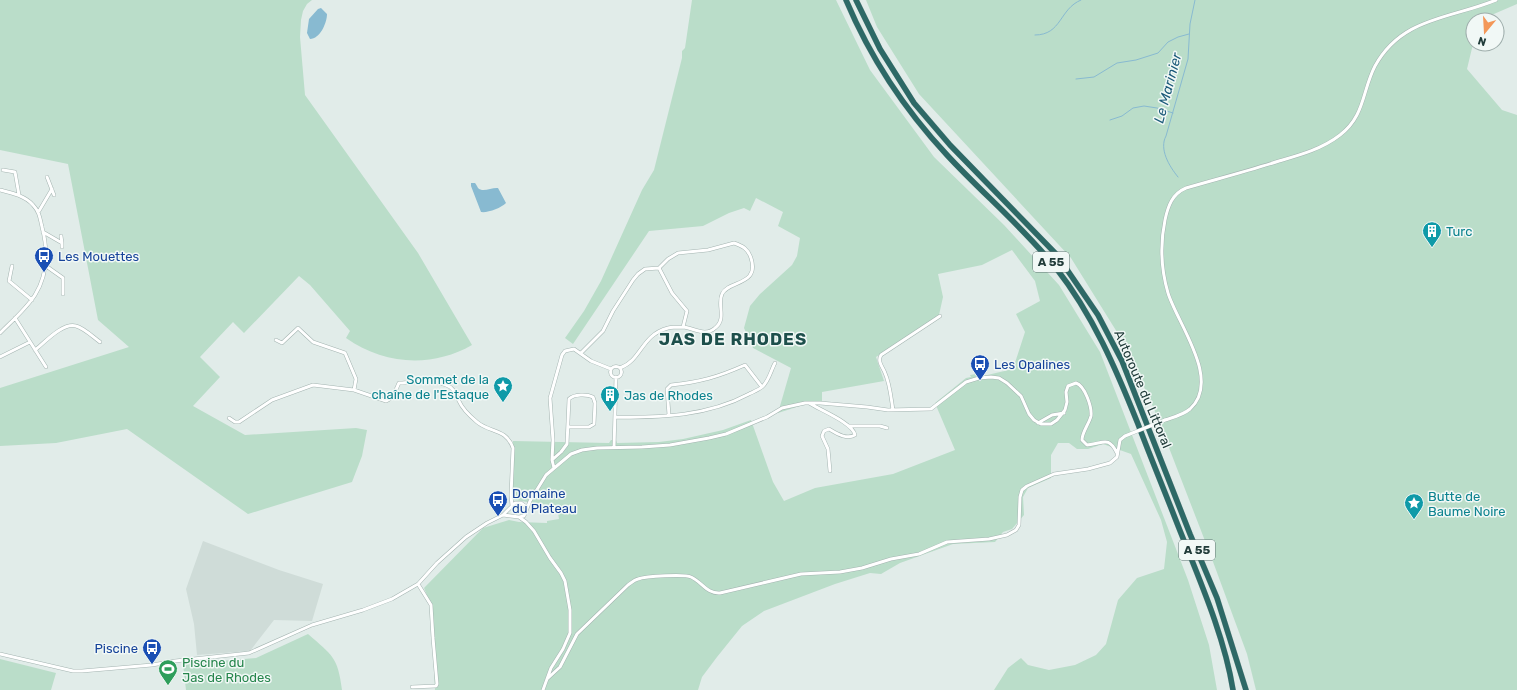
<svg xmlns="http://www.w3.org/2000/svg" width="1517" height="690" font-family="Rubik,sans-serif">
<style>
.built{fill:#cfdcd8}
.green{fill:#baddc9}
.water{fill:#88bad1}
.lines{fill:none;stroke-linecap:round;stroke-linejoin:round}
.stream{stroke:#88bad1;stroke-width:1}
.street-casing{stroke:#a4b4b1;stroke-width:4}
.highway-casing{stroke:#c1c8c8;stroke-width:6}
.street{stroke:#fff;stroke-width:3}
.highway{stroke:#2d6966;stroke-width:5.5}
.street-bridge-casing{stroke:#a4b4b1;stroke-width:4;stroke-linecap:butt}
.street-bridge{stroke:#fff;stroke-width:3}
.labels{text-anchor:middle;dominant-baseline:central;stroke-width:3;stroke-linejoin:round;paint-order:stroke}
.shield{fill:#f1f8f6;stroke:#5f7472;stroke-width:1}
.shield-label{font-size:12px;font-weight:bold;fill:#213c3a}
.culture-label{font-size:13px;fill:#0d838f;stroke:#f1f8f6;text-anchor:start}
.transit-label{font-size:13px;fill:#164399;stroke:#f1f8f6;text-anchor:start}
.street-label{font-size:13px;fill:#213c3a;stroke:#f1f8f6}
.leisure-label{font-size:13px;fill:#27864d;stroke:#f1f8f6;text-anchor:start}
.water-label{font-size:14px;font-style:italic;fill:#1b5a79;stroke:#f1f8f6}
.district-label{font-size:17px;font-weight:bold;letter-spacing:1px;fill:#1d4f4b;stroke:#f1f8f6}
</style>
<rect width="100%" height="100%" fill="#e1ece9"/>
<path class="built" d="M203 541 279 570 323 584 312 621 274 620 250 651 197 655 194 624 186 589Z"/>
<path class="green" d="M0 0H312L307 4 303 11 301 20 300 37 305 95 418 253 472 345C432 368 384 365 346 338L350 331 310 285 299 276 244 333 233 322 200 357 220 377 193 406 245 435 356 428 367 430 362 456 352 482 248 514 127 429 56 443 0 446V388L129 347 98 320 68 164 0 150Z
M692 0H836L870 70 934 157 1004 225 1059 285 1100 352 1188 580 1209 645 1217 690H994L1008 668 1021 658 1028 665 1049 670 1075 665 1096 655 1106 644 1118 600 1137 578 1164 569 1167 542 1161 520 1131 454 1103 444 1088 449H1077L1069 443H1058L1051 455V478L1028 488 1023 497 1024 515 1012 529 1003 532 995 542 953 544 900 563 881 574 870 573 835 584 764 611 742 626 717 657 702 677 698 690H435L434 665 429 600 424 588 483 528 509 520 519 522 547 523V521L559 519 557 506 513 500V441L609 443 611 440H616L617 443 659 442 683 439 723 430 751 420 773 482 784 501 815 488 893 474 955 450 935 403 966 378 971 377 970 375 982 373 983 376 1013 369 1025 332 1016 314 1040 301 1035 281 1012 250 982 265 938 274 943 297 939 315 923 327 876 357 884 381 822 392V404H806L778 413 791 368 753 348 744 328 750 306 760 294 792 265 797 256 800 238 778 226 783 212 756 198 750 211 744 208 729 213 703 226 649 231 573 344 565 338 584 311 601 281 642 190 654 170 682 58V51L685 48Z
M866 0H1517V4L1480 20H1473V44L1467 69 1502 110 1517 115V690H1256L1247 654 1212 559 1154 409 1125 345 1071 258 919 94 877 27Z
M308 634C332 655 338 657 342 690H186L183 664 256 658Z
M0 659 56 673 51 690H0Z"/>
<path class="water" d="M321 8 327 14C327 23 320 39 310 39L307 33 309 19 318 9Z
M471 183H475C476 184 477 186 478 188 483 193 492 187 498 188L506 203C501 208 488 213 481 212L471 186Z"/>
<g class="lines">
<path class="stream" d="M1035 35C1062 35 1059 9 1081 0
M1076 79 1094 77 1117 63 1136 60 1158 53 1168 42 1178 37 1189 34
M1110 120 1122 116 1133 108 1144 106 1157 108 1173 113
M1178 177C1169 166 1159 149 1166 136L1188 59 1190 24 1195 0"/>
<defs>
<path id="street" d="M3 170 15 172 19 195
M47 177 54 195
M0 190C12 193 25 196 33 205 39 211 40 218 42 227 48 250 48 274 35 295 26 309 12 321 0 333
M39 211 52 189
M43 232 62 243V247
M61 236 62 243
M12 266 9 281 32 300
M46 266 63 278V294
M659 268 672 293 687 311 683 327
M15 318 46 367
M276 340 282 343 298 328 313 342 345 353 356 379 354 390
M35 350C44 343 63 322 76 326 84 328 93 337 100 342
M581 353 603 331 613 311 633 280 638 274 645 269 659 268 668 259 678 253 708 250 734 243C743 246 748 249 751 258 760 286 728 280 722 294 717 305 727 319 715 328 705 337 694 328 683 327 679 327 672 327 668 328 641 335 642 360 620 368
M0 357 30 342
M610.5 372a5.5 5.5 0 1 1 11 0a5.5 5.5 0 1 1-11 0Z
M809 403C820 410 853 423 855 435 846 440 836 433 829 429L824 431 822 436 828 449 830 471
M893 410C891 398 890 384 885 373 883 367 877 362 881 355L940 316
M669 415 667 389 671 385C700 382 718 377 745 365L762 387
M615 417C660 418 708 416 749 394 753 392 758 390 762 387 769 381 771 370 775 363
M229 418 235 422H239L272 400 313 385 354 390 386 401C393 399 396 389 399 383 414 382 432 379 446 385 454 388 455 393 459 401 462 408 471 417 477 422 490 433 506 428 513 448L511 495 512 506
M1165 420C1174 417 1183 415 1190 409 1222 380 1177 323 1168 293 1161 269 1160 244 1165 220 1168 206 1172 194 1186 188 1217 179 1248 171 1279 161 1300 155 1322 149 1340 135 1365 116 1362 91 1375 66 1402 17 1450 19 1496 0
M1038 423 1052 415 1064 413
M849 426H880L887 428
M614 448 616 377
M552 460 561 452 567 444 569 399C574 394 587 394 593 397L595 403 594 424 589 427H568
M554 468 552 460 553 440 550 398 562 355 565 351 574 349 591 361 611 369
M503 515 519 517 524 516 530 501 546 475 571 454 582 450 597 448 642 447 670 445 709 438 726 434 767 417 782 408 805 403H820L867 407 888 410 931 409 966 382 979 378 991 377 999 378 1007 383 1021 396 1029 414 1034 420 1041 424H1051L1057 420 1065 410 1067 402 1066 392 1068 386 1076 383C1085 386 1092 407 1091 416 1089 424 1082 432 1082 440L1087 445C1103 444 1108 435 1117 453
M519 517 526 522 534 531 550 558 561 573 565 581 570 610V633L563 649 551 668 543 690
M0 654 73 671H82L152 665 175 661 249 653 312 625 363 610 392 599 418 584 437 563 466 537 487 523 503 515 515 503H521L525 506 526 509
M547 679 560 667 577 634 628 585C631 583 634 580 638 579 646 576 685 574 691 577 702 582 707 594 720 593L801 574 840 572 862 568 891 559 919 554 947 542 989 539 1007 535 1016 530 1019 525 1020 497 1022 490 1027 486 1054 474 1088 469 1110 463 1117 457 1120 440 1125 436
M412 687 436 686 437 684 433 638 431 605 418 584"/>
<path id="highway" d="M846 0C870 57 904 109 947 155 982 193 1023 227 1056 268 1093 315 1116 369 1138 424 1150 456 1163 487 1175 518 1196 572 1224 633 1233 690
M856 0 880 49 914 103 950 145 1057 255 1098 315 1122 361 1190 534 1217 598 1246 690"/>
</defs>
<use href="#street" class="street-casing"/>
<use href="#highway" class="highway-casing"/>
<use href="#street" class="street"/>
<use href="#highway" class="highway"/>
<defs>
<path id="street-bridge" d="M1125 436 1165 420"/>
</defs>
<use href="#street-bridge" class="street-bridge-casing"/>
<use href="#street-bridge" class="street-bridge"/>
</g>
<defs>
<symbol id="building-pin" viewBox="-11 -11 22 30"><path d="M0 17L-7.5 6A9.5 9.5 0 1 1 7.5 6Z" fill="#0f9aa8" stroke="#f1f8f6"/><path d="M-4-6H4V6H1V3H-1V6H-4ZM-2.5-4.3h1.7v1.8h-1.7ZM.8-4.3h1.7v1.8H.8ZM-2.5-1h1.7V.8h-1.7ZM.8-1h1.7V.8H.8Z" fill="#fff"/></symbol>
<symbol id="bus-pin" viewBox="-11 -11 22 30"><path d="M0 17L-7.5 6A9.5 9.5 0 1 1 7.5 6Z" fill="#1a4fb4" stroke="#f1f8f6"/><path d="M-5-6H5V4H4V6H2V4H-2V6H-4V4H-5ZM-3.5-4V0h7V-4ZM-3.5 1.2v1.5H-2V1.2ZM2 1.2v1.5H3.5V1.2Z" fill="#fff"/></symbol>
<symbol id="sight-pin" viewBox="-11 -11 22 30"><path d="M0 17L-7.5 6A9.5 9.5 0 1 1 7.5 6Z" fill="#0f9aa8" stroke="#f1f8f6"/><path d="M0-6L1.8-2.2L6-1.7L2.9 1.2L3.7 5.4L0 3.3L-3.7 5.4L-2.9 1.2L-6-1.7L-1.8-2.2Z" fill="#fff"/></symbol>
<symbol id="stadium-pin" viewBox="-11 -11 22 30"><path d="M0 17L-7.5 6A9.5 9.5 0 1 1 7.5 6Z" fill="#2e9e5b" stroke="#f1f8f6"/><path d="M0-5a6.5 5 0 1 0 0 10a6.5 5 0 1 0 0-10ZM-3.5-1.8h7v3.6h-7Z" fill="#fff"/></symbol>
</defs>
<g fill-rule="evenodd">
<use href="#building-pin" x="1421" y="220" width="22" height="30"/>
<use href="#bus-pin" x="33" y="245" width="22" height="30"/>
<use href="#bus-pin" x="969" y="353" width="22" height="30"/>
<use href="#sight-pin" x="492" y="375" width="22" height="30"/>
<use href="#building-pin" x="599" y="384" width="22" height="30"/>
<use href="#bus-pin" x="487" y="489" width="22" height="30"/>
<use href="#sight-pin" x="1403" y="492" width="22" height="30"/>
<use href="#bus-pin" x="141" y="637" width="22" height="30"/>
<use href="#stadium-pin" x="157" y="658" width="22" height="30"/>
</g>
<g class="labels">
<g class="shield">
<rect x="1033" y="252" width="36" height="20" rx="3"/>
<rect x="1179" y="540" width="36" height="20" rx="3"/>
</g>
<g class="shield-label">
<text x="1051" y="262">A 55</text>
<text x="1197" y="550">A 55</text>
</g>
<g class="culture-label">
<text x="1446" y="231">Turc</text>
<text x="489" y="379" text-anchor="end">Sommet de la<tspan x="489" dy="15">chaîne de l'Estaque</tspan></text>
<text x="624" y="395">Jas de Rhodes</text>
<text x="1428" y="496">Butte de<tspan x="1428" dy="15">Baume Noire</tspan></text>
</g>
<g class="transit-label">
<text x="58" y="256">Les Mouettes</text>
<text x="994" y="364">Les Opalines</text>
<text x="512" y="493">Domaine<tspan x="512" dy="15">du Plateau</tspan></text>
<text x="138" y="648" text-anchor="end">Piscine</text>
</g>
<g class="street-label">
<text transform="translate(1143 389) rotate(67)">Autoroute du Littoral</text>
</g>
<g class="leisure-label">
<text x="182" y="662">Piscine du<tspan x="182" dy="15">Jas de Rhodes</tspan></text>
</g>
<g class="water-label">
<text transform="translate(1168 88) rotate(-75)">Le Marinier</text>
</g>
<g class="district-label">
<text x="733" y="339">JAS DE RHODES</text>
</g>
</g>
<g transform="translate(1485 32) rotate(198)"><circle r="19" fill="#f1f8f6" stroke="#9eadab"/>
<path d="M0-3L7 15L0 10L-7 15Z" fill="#f39758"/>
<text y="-6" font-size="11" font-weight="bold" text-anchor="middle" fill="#213c3a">N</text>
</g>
</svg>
